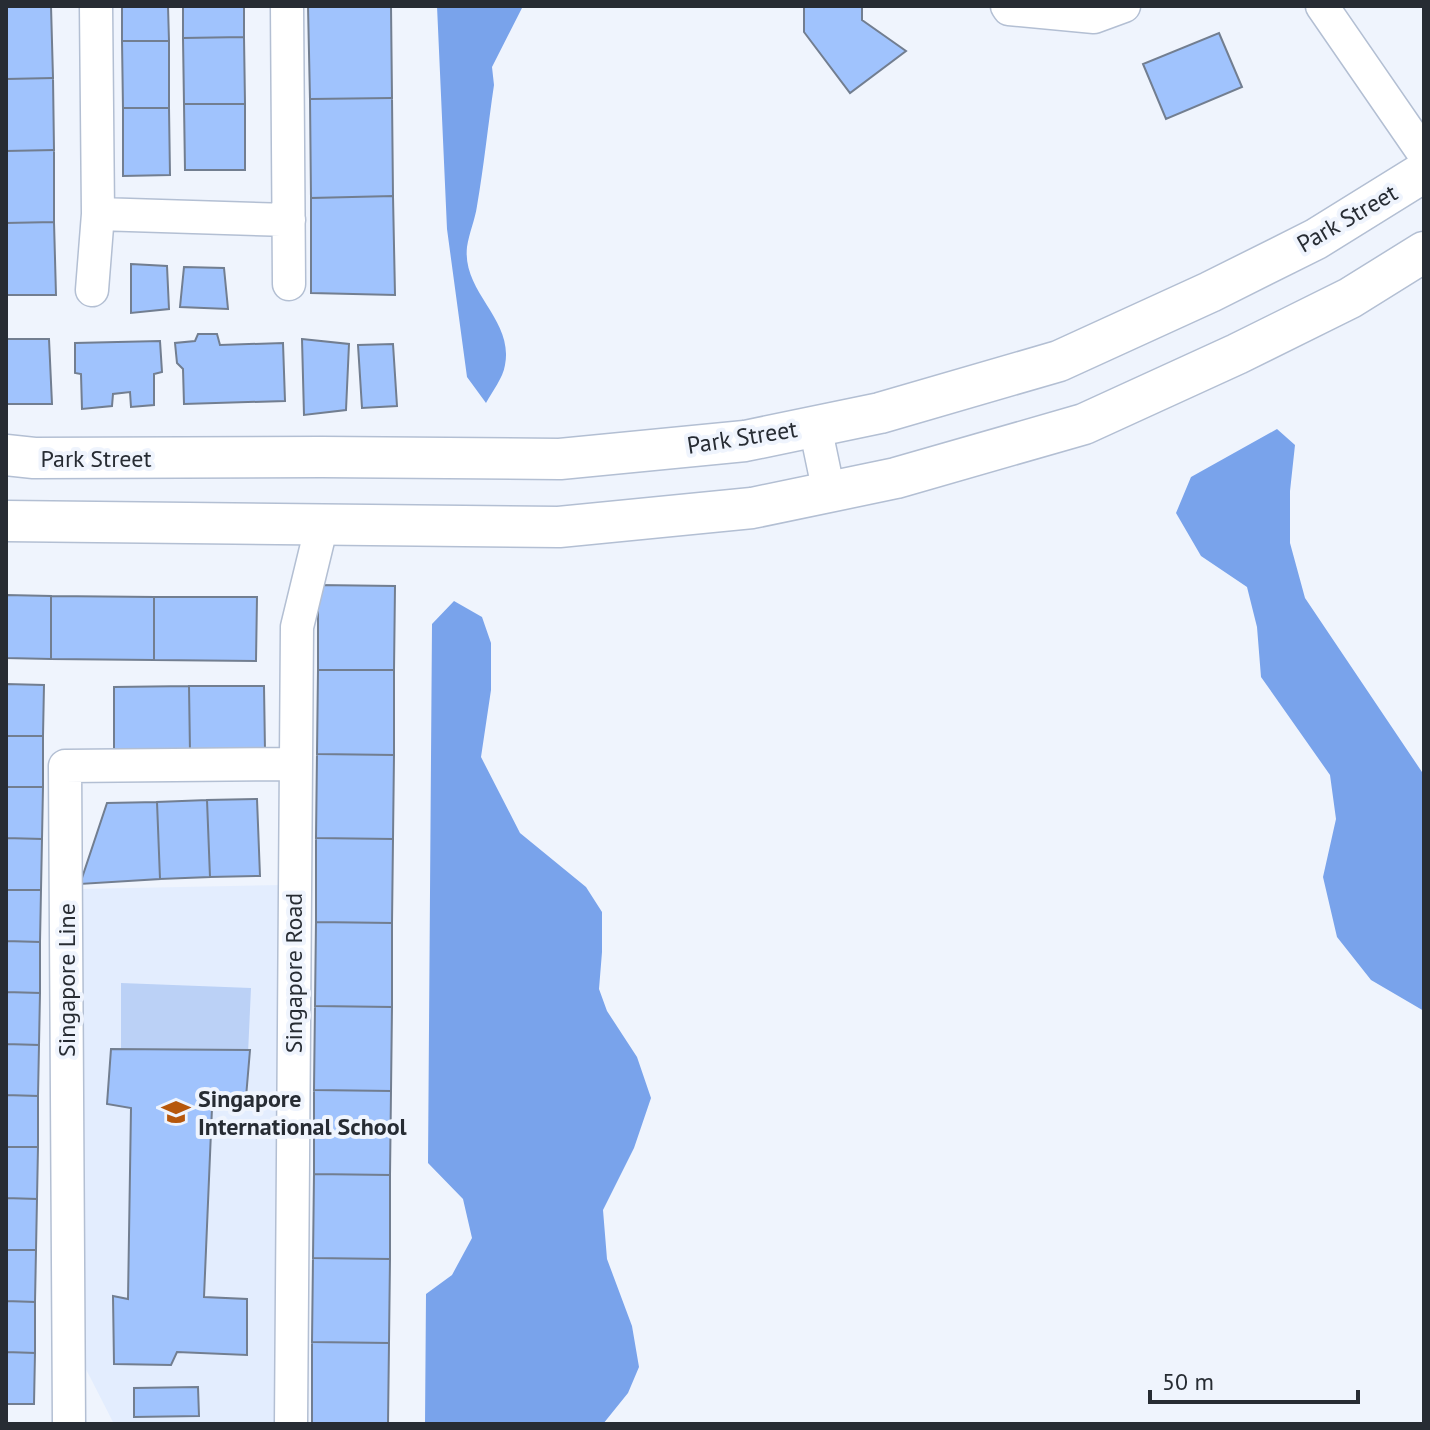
<svg xmlns="http://www.w3.org/2000/svg" width="1430" height="1430" font-family="'PT Sans',sans-serif">
<style>
.built{fill:#e3edfe}
.green{fill:#bbd1f6}
.water{fill:#79a3eb}
.building{fill:#a0c3fd;stroke:#727e90;stroke-width:2}
.lines{fill:none;stroke-linecap:round;stroke-linejoin:round}
.minor-casing{stroke:#b3bfd3;stroke-width:35}
.tertiary-casing{stroke:#b3bfd3;stroke-width:43}
.minor{stroke:#fff;stroke-width:32}
.tertiary{stroke:#fff;stroke-width:40}
.labels{text-anchor:middle;dominant-baseline:central;stroke-width:8;stroke-linejoin:round;paint-order:stroke}
.street-label{font-size:24px;fill:#272c33;stroke:#eff4fd}
.poi-label{font-size:24px;font-weight:bold;fill:#272c33;stroke:#eff4fd;text-anchor:start}
</style>
<rect width="100%" height="100%" fill="#eff4fd"/>
<path class="built" d="M282 885 274 1424H114L68 1334 80 889Z"/>
<path class="green" d="M121 983 251 988 248 1054 222 1050 121 1051Z"/>
<path class="water" d="M437 6H523L492 67 494 85C488 125 484 166 477 206 475 220 469 233 467 247 462 293 514 319 505 365 503 378 492 392 486 403L467 377 447 229Z
M1277 429 1295 445 1290 491V543L1305 598 1424 775V1011L1371 980 1337 937 1323 877 1336 819 1330 775 1261 677 1257 627 1247 587 1201 556 1176 513 1191 477Z
M454 601 482 617 491 643V690L481 757 520 833 586 887 602 912V952L599 989 607 1011 637 1057 651 1098 634 1148 603 1210 607 1259 632 1326 639 1367 628 1393 603 1424H425L426 1294 452 1275 472 1238 463 1199 428 1163 432 624Z"/>
<path class="building" d="M51 6 53 78 6 79V7Z
M122 6H168L169 41H122Z
M183 6H244V37L183 38Z
M308 6H391L392 98 310 99Z
M804 6H862V20L906 51 850 93 804 32Z
M1219 33 1242 87 1166 119 1143 64Z
M244 37 245 104H184L183 38Z
M122 41H169V108H123Z
M53 78 54 150 6 151V79Z
M392 98 393 196 311 198 310 99Z
M184 104H245V170H185Z
M123 108H169L170 175 123 176Z
M54 150V222L6 223V151Z
M393 196 395 295 311 293V198Z
M54 222 56 295H6V223Z
M131 264 167 266 169 309 131 313Z
M184 267 224 268 228 309 180 307Z
M198 334H217L220 345 283 343 285 401 184 404 183 369 177 363 175 343 195 341Z
M6 339H49L52 404H6Z
M302 339 349 344 346 410 304 415Z
M160 341 162 372 154 374V405L131 407 130 392 113 394 112 406 82 409 81 374 75 373V343Z
M393 344 397 406 362 408 358 345Z
M318 585 395 586 394 670H318Z
M6 595 51 596V659L6 658Z
M51 596 154 597V660L51 659Z
M154 597H257L256 661 154 660Z
M318 670H394V755L317 754Z
M6 684 44 685 43 736H6Z
M189 686H264L265 751 190 752Z
M189 686 190 752H114V687Z
M6 736H43V787H6Z
M317 754 394 755 393 839 316 838Z
M6 787H43L42 839 6 838Z
M257 799 260 876 210 877 207 800Z
M207 800 210 877 160 879 157 802Z
M157 802 160 879 80 884 107 803Z
M6 838 42 839 41 890H6Z
M316 838 393 839 392 923 316 922Z
M6 890H41L40 942 6 941Z
M316 922 392 923V1007L315 1006Z
M6 941 40 942V993L6 992Z
M6 992 40 993 39 1045 6 1044Z
M315 1006 392 1007 391 1091 314 1090Z
M6 1044 39 1045 38 1096 6 1095Z
M111 1049 250 1050 245 1109 212 1108 204 1297 247 1299V1355L177 1352 171 1365 114 1364 113 1296 128 1299 131 1108 107 1104Z
M314 1090 391 1091 390 1175 314 1174Z
M6 1095 38 1096V1147H6Z
M6 1147H38L37 1199 6 1198Z
M314 1174 390 1175V1259L313 1258Z
M6 1198 37 1199 36 1250H6Z
M6 1250H36L35 1302 6 1301Z
M313 1258 390 1259 389 1343 312 1342Z
M6 1301 35 1302V1353L6 1352Z
M312 1342 389 1343 388 1424H312Z
M6 1352 35 1353 34 1404H6Z
M198 1387 199 1416 134 1417V1388Z"/>
<g class="lines">
<defs>
<path id="minor" d="M96 6 98 214 289 220
M287 6 289 284
M1007 6 1009 9 1094 17 1124 6
M1322 6 1424 154
M92 290 98 214
M815 426 829 493
M69 1424 65 766 294 764
M291 1424 297 627 322 524"/>
<path id="tertiary" d="M6 455 34 458 322 457 560 459 745 441 880 413 1059 361 1210 292 1316 239 1424 172
M6 521 559 527 752 508 896 478 1084 424 1237 354 1350 298 1424 252"/>
</defs>
<use href="#minor" class="minor-casing"/>
<use href="#tertiary" class="tertiary-casing"/>
<use href="#minor" class="minor"/>
<use href="#tertiary" class="tertiary"/>
</g>
<defs>
<symbol id="school-bare" viewBox="-9 -9 18 18"><path d="M0-5L7-2L0 1L-7-2ZM-4 1L0 2.5L4 1V4Q0 6-4 4Z" fill="#b6570c" stroke="#eff4fd" stroke-width="2.5" paint-order="stroke"/></symbol>
</defs>
<g fill-rule="evenodd">
<use href="#school-bare" x="156" y="1092" width="40" height="40"/>
</g>
<g class="labels">
<g class="street-label">
<text transform="translate(1347 218) rotate(-30)">Park Street</text>
<text transform="translate(742 437) rotate(-9)">Park Street</text>
<text x="96" y="458">Park Street</text>
<text transform="translate(293 973) rotate(-90)">Singapore Road</text>
<text transform="translate(66 980) rotate(-90)">Singapore Line</text>
</g>
<g class="poi-label">
<text x="198" y="1098">Singapore<tspan x="198" dy="28">International School</tspan></text>
</g>
</g>
<rect width="1430" height="1430" fill="none" stroke="#272c33" stroke-width="16"/>
<path d="M1150 1390v12h208v-12" fill="none" stroke="#272c33" stroke-width="4"/>
<text x="1162" y="1390" font-size="24" fill="#272c33" stroke="#eff4fd" stroke-width="6" paint-order="stroke">50 m</text>
</svg>
